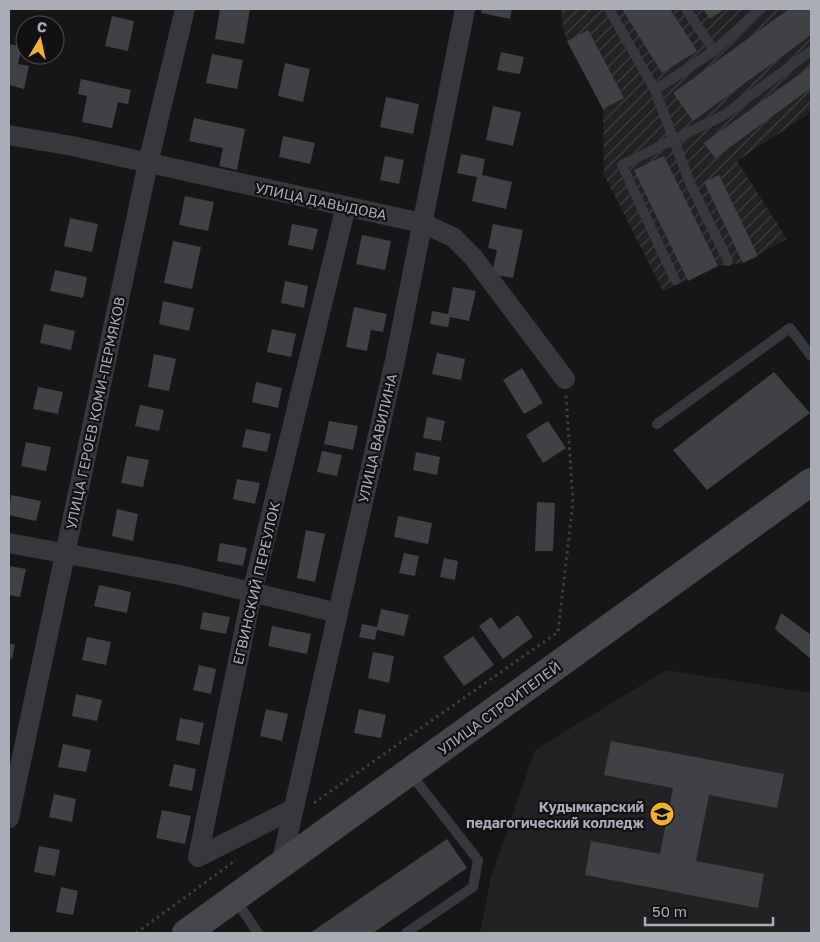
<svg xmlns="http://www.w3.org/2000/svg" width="820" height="942" font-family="'Golos Text',sans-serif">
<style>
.built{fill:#222225}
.industrial{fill:url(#industrial-furrows)}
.building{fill:#404145}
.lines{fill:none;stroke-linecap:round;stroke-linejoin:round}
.path{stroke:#3d3f44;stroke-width:3;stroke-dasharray:2.5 4;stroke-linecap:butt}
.lane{stroke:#37383d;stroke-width:10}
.street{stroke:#37383d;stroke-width:20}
.secondary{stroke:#45474d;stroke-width:28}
.labels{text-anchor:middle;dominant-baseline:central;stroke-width:4.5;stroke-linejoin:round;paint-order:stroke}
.street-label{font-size:14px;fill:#a8adb8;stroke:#111113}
.poi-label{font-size:14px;font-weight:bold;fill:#a8adb8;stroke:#111113;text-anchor:end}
</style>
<defs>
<pattern id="industrial-furrows" width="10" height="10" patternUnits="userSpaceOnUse" patternTransform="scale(1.25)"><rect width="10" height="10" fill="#222225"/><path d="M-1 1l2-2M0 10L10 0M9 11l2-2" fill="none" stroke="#3f3f43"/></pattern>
</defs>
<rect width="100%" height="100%" fill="#161618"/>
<path class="built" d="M666 670 811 693V933H480L491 877 535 750Z"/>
<path class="industrial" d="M561 9H811V112L737 161 787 239 743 263 718 266 663 291 604 175 603 109 567 41 563 29Z"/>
<path class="building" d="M220 9H250L244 44 215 39Z
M482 9H512L510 19 481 13Z
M622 9H670L697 51 662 73Z
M703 9H725L710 19Z
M789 9H811V35L693 121 673 93Z
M112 16 134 21 128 51 105 46Z
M588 30 624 98 603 109 567 41Z
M9 44 22 46 18 64 29 66 24 89 9 85Z
M501 52 524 57 520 74 497 70Z
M212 54 243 60 237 89 206 83Z
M285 63 310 69 303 102 278 96Z
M811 66V88L715 158 704 143Z
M81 79 131 90 128 104 118 102 112 128 82 122 87 96 78 94Z
M386 97 419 104 413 134 380 127Z
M493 106 521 112 513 146 486 140Z
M194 118 245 129 237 170 219 166 223 148 189 141Z
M283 136 315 143 310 164 279 157Z
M461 154 485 159 482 175 512 182 506 209 472 201 477 177 457 173Z
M385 156 404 160 399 184 380 180Z
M664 156 718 266 688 281 634 170Z
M719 175 758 256 743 263 704 182Z
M185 196 214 202 208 231 179 225Z
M70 218 98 224 92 252 64 246Z
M292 224 318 229 313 250 288 245Z
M493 224 523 230 513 278 492 274 497 250 488 248Z
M362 235 391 241 385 270 356 264Z
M173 241 201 247 192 289 164 283Z
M55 270 87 277 83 298 50 291Z
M285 281 308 286 304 308 281 303Z
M453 287 476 291 469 321 450 317 448 327 430 324 432 311 448 314Z
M163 301 194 308 189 331 159 324Z
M354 307 387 314 383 332 371 330 367 351 346 347Z
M44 324 75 331 71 350 40 343Z
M272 329 296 334 291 357 267 352Z
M437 353 465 359 461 380 432 374Z
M154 354 176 359 169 391 148 387Z
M522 368 543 403 524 414 503 380Z
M774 372 810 413 707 490 673 450Z
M256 382 282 388 278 408 252 402Z
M38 387 63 392 58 414 33 409Z
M140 405 164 410 159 431 135 426Z
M427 417 445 421 441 441 423 438Z
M329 421 358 426 353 450 324 444Z
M548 421 566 448 543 463 526 435Z
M246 429 271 434 267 452 242 447Z
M26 442 51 447 46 471 21 466Z
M322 451 342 455 337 476 317 472Z
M416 452 440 457 437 475 413 470Z
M127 456 149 460 143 487 121 483Z
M237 479 260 483 255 504 233 499Z
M11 495 41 501 36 521 9 515Z
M537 502 555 503 553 551H535Z
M117 509 138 514 133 541 112 536Z
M398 516 432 523 428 544 394 537Z
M306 530 325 534 315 582 297 578Z
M220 543 247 548 243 566 217 561Z
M404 553 419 556 415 576 399 573Z
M444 558 458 561 455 580 440 577Z
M9 566 26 569 20 597 9 595Z
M99 585 131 592 127 613 94 606Z
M381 609 409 615 404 636 377 630 375 640 359 637 362 624 377 627Z
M203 612 230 617 226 634 200 629Z
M781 613 811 635V659L775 629Z
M518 615 533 637 503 659 479 626 491 617 499 629Z
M272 626 311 634 307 654 268 646Z
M473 636 494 665 464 686 443 657Z
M87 637 111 642 106 665 82 660Z
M9 643 15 645 12 659 9 658Z
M373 652 394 656 389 683 368 678Z
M199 665 216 669 211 694 193 690Z
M76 694 102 700 97 721 72 716Z
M266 709 288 714 282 741 260 736Z
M359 709 386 715 381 738 354 733Z
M180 718 204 723 199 745 176 740Z
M611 741 784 774 777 808 709 795 696 861 764 874 758 908 585 875 591 841 660 854 673 788 604 775Z
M63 744 91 750 86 772 58 767Z
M174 764 196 769 192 791 169 786Z
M54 794 76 799 72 822 49 817Z
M162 810 191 816 185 844 156 838Z
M447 839 467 868 373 933H310Z
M39 846 60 850 55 876 34 872Z
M61 887 78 891 73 915 56 912Z"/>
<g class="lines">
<path class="path" d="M314 803 558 632 573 502 566 395
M136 933 236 860"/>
<path class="lane" d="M609 9 655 90 714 51
M686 9 714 51 760 9
M655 90 690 183 728 261
M675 280 622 165 724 115 811 51
M657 424 790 328 811 356
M235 899 258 933
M406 933 473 887 478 860 410 773"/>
<path class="street" d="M9 135 72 146 422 223 453 237 473 257 565 379
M9 543 180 575 338 613
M293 809 198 857 252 593 346 206
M9 818 148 163 185 9
M281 865 396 356 465 9"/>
<path class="secondary" d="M186 933 811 482"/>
</g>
<defs>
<symbol id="university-disc" viewBox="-11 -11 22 22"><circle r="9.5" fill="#f2b134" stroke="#111113"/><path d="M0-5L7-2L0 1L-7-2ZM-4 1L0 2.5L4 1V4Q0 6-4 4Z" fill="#111"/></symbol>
</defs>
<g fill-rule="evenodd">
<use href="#university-disc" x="648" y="800" width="28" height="28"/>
</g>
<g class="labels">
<g class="street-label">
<text transform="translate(321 201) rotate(12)">УЛИЦА ДАВЫДОВА</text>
<text transform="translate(95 413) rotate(-78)">УЛИЦА ГЕРОЕВ КОМИ-ПЕРМЯКОВ</text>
<text transform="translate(377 438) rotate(-77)">УЛИЦА ВАВИЛИНА</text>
<text transform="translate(256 583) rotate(-77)">ЕГВИНСКИЙ ПЕРЕУЛОК</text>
<text transform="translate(499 708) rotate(-36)">УЛИЦА СТРОИТЕЛЕЙ</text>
</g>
<g class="poi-label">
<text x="644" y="806">Кудымкарский<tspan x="644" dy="16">педагогический колледж</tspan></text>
</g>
</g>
<rect width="820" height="942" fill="none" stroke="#a8adb8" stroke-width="20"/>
<g transform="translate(40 40) rotate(9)"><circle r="24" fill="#111113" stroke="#4d4f55"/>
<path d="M0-4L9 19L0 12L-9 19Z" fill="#f2b134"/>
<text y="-8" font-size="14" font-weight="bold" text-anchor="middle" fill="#a8adb8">С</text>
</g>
<path d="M645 917v8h128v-8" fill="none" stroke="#a8adb8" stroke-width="2.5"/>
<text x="652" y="917" font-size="15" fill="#a8adb8" stroke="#111113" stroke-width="4" paint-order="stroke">50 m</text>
</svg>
